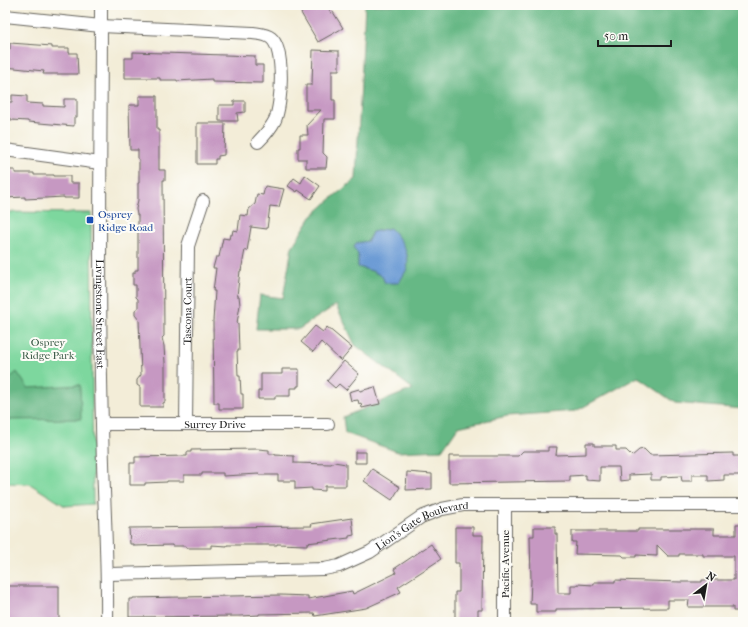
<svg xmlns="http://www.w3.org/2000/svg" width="748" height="627" font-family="'IM FELL French Canon',serif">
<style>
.green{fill:#7dd79e;stroke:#4c7a5d}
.forest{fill:#66b885;stroke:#416a50}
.water{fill:#6d9cd5;stroke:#445c78}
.building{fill:#c698c2}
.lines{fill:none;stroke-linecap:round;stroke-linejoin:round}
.minor-casing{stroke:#67655e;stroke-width:14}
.minor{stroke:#fff;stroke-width:12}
.transit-dot{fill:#1a4fb4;stroke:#fdfcf7;stroke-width:1.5}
.labels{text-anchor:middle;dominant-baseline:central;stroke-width:4;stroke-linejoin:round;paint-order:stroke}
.transit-label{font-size:11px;fill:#164399;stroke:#fdfcf7;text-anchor:start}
.street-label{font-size:11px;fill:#1c1c1c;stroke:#fdfcf7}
.park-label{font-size:11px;fill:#3e5d4a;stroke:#fdfcf7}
</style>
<rect width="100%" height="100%" fill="#fdfcf7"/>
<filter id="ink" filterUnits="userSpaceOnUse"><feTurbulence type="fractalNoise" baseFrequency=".025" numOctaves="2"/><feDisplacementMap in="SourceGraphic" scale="8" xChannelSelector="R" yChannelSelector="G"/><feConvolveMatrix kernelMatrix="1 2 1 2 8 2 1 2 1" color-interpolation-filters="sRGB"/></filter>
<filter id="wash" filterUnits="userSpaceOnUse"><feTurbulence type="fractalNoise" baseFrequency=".012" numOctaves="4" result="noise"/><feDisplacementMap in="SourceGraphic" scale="16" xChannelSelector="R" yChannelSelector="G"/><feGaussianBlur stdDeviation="0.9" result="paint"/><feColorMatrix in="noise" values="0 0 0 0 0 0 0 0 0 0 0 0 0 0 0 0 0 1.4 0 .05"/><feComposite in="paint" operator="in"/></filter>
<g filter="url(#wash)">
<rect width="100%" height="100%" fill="#f3edd8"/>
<path class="green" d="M5 212 91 213 93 504 65 506 30 484 5 483Z"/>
<path class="forest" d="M365 5H743V409L675 403 638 377 576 411 507 416 458 427 442 450 398 452 345 433 343 417 413 389 355 345 336 305 299 329H256L260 295 283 298 292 247 311 217 333 197 356 179Z
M17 372 28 388 80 385 81 419 5 420V382Z"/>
<path class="water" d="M390 228C400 238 411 253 407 269 405 273 401 279 399 283H385L382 276 372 271 358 267V254L354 248 356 243 368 241 372 232Z"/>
<g id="blocks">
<path class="building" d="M304 5H327L331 13 333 12 343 28 318 42 301 13 308 8Z
M10 43 52 46V48H69V53H77L78 74H43L44 71 5 67V49H10Z
M313 50 339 51V70H332V100H335V119H324L323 153 327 157 326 168H306V159H298V148H300V135H308L307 125 321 110H306V85H312Z
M133 52 255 56V65H263V83L212 82V79L177 81V80H160V78H125V58H133Z
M12 95 27 96V103L43 104V106L64 107V99H77V117H74V126L28 122V121L11 120V118H5V102H12Z
M139 96H157V130H159V170H165V180H163L164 336 162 338 164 346 165 363V402L163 403V407H140V387L137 385V380L141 375 139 320 135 315V310L138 308V299L136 297V285H133V273H135V270H138V215H137L136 209 138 200V183H139V159H138V150H130L129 105H139Z
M234 101H245V112L237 113 238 121H219V105H234Z
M197 123H225L224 155 218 156V159H215V164H197Z
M5 170H15V173H34V175H54V176H70V183H79V198H64V197L25 199V197L5 198Z
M305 175 320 186 311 199 298 190 297 192 288 186 294 178 301 183Z
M265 186 284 189 279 207 270 206 267 229 251 227 247 251 245 250 241 271H240L237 296H239L240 305 237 323H238L239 351H237L238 376H240L241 394H243V409H219V403H214L213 321 215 291H213L216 268H213L216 257H219L223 238 229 239 230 235H232L233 230 238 231 240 215 248 216 249 209 255 204 257 194 263 195Z
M315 326 323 332 327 327 352 348 341 361 321 342 313 352 301 342Z
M344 361 359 374 346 390 339 384 335 388 327 381Z
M282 369H299V386H297V388H290V396H275V399H258V391H261V374H282Z
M375 387 380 404 362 408 361 403 359 404 358 400 351 401 349 392 359 389 360 391Z
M586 443H594V446H616V450H626L632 456 639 450 644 449 650 455 733 453V456H743V475H724V480L708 481V475H692V481H682L681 476 661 477V480H651V474L629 475V480L620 481 619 467H600V481L586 480V475L570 476V481L449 483V456H518L523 451H548V447H557L556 455 586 454Z
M258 449 269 450V454H275V455L294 456V463L331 464 334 462 346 464V486H325V491L312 490V488L295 489V481H278V475H259V474L223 476V473H202V475H184V481H167V482L145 483V485H130V463H135V457L187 456V452H191V450Z
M355 452H366V463H355Z
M372 469 400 487 392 500 364 481Z
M407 472 432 474V489L406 490Z
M352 518 354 535 349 536V538L307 543V545L277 544V545H227V546L211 545V548H186V546H172V545L134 546V544H130L129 528 312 526 311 524Z
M736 524H743V611H733V607H688L689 600H668V608L556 609V612H536V604H530L531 580 530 536H534V527H555V534H557L558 593H571V585H577V584L594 585V582H615V580L681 582H702V580H734V556H703V554H679V556H668L657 545V556L636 555V557H624L622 555 575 554 576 542H572V531H638V529H714V535H736Z
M455 527H473V535H483L482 610H478V622H455V592H459V563H455Z
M431 544 441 559 398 587 401 592 366 608 315 616 314 613 259 614V615L241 616 129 617V599H133V598L281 595 308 596V599L352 591 353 594 396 573 394 569Z
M5 586H59V622H5Z"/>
</g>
</g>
<g filter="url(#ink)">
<use href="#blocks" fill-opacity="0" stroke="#67655e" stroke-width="1"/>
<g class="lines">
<defs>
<g id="minor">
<path id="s1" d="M101 5C101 145 98 284 102 424 103 490 108 556 107 622"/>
<path d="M5 16 101 26 253 33C259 34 266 34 271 38 285 49 282 104 275 120 271 128 265 135 258 142"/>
<path d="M5 150 100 163"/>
<path id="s2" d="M102 424H328"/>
<path id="s3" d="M186 424 188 246 203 201"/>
<path d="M505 506V622"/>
<path id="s4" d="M108 574 324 569 339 566 370 552 421 517 442 509 463 505H743"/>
</g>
</defs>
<use href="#minor" class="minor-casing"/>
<use href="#minor" class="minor"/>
</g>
</g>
<rect class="transit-dot" x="86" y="216" width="8" height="8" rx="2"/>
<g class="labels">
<g class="transit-label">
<text x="98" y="214">Osprey<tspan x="98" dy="13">Ridge Road</tspan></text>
</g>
<g class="street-label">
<text stroke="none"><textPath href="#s3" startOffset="113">Tascona Court</textPath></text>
<text stroke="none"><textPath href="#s1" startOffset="309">Livingstone Street East</textPath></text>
<text stroke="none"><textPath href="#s2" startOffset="113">Surrey Drive</textPath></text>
<text stroke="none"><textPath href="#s4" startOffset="325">Lion's Gate Boulevard</textPath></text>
<text transform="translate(505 564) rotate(-90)">Pacific Avenue</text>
</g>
<g class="park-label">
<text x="48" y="342">Osprey<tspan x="48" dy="13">Ridge Park</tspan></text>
</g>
</g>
<rect width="748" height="627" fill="none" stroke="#fdfcf7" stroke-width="20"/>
<g transform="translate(706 585) rotate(31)" stroke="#fdfcf7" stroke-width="3" paint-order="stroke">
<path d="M0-3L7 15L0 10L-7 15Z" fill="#1c1c1c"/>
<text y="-6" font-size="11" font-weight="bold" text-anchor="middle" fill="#1c1c1c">N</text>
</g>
<path d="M598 40v6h73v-6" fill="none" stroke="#1c1c1c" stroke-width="2"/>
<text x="604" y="40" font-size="12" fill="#1c1c1c" stroke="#fdfcf7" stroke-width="3" paint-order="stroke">50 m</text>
</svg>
